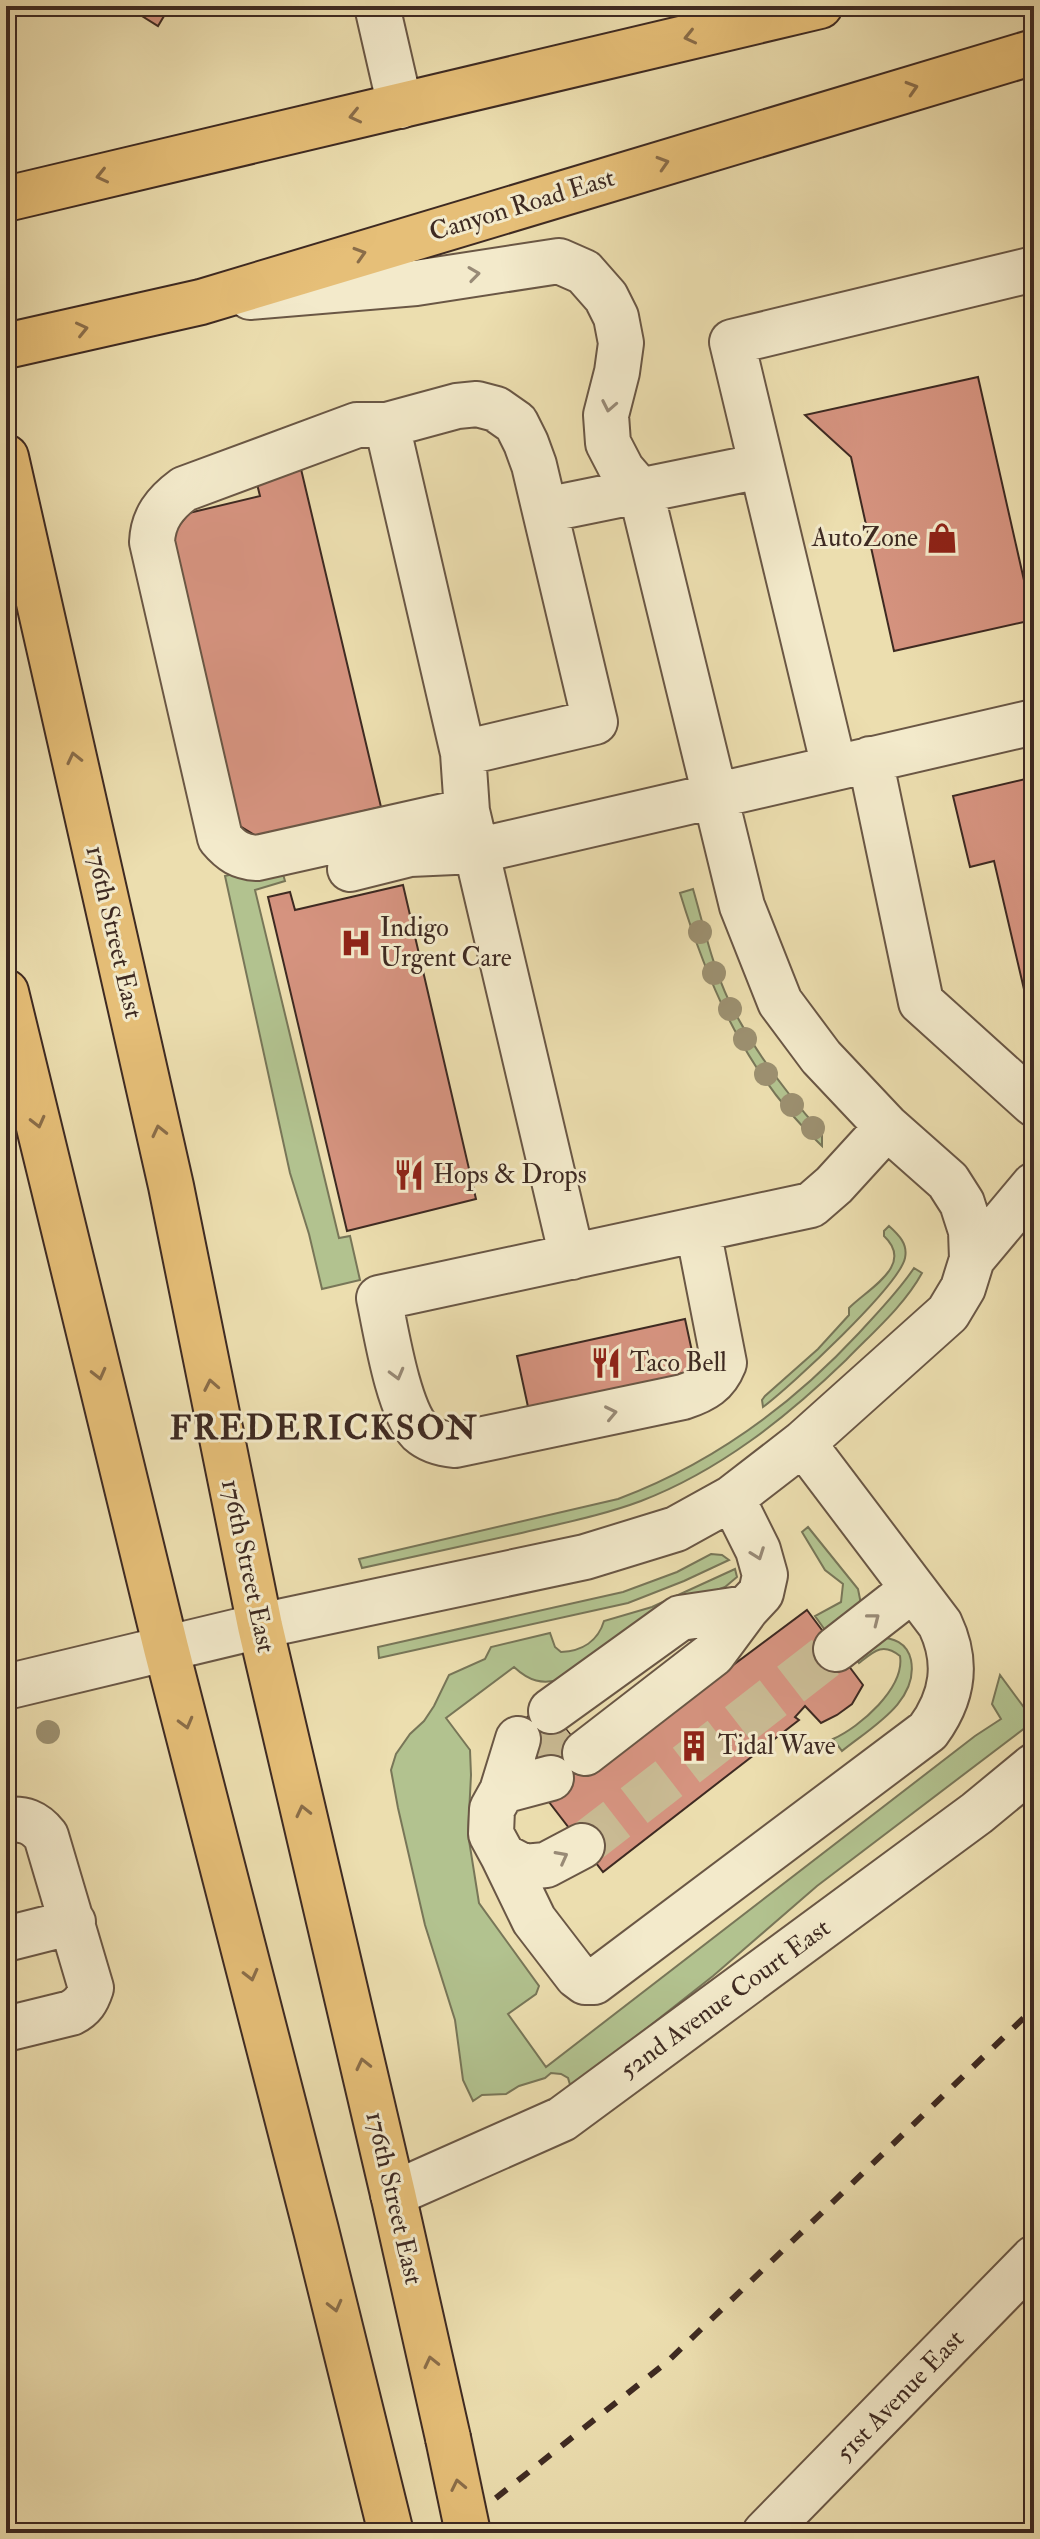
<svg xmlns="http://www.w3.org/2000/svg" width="1040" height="2539" font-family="'IM FELL Double Pica',serif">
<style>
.green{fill:#b2c28f;stroke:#787658;stroke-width:2}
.building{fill:#d5937f;stroke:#3e2a22;stroke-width:2}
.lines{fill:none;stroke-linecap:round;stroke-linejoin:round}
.minor-tunnel{stroke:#c9ba93;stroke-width:44;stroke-dasharray:44 22;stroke-linecap:butt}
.minor-casing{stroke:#6a5745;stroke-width:48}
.major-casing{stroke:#3e2a22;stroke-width:48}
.minor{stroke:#f3eacb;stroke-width:44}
.major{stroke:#e6bf78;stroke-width:44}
.rail{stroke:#3e2a22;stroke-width:6;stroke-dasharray:14 14;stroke-linecap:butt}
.major-bridge-casing{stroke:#3e2a22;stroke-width:48;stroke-linecap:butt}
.major-bridge{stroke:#e6bf78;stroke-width:44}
.tree{fill:#9c9070}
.oneway{stroke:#8a6d49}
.oneway2{stroke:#988a76}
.labels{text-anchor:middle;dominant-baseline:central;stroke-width:6;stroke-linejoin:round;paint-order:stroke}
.street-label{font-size:26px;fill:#3e2a22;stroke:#f3eacb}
.poi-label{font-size:26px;fill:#3e2a22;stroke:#f3eacb;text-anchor:start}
.district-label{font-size:34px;font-weight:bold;letter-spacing:2px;fill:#3e2a22;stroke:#f3eacb}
</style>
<rect width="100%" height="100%" fill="#ecdeaf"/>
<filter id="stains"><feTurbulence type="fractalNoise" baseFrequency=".0025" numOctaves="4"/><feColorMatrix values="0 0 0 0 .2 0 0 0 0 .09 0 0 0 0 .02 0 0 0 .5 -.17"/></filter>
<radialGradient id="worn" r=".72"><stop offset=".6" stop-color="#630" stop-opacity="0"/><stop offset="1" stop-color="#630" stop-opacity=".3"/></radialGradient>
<path class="green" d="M281 867 285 881 255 890 339 1238 350 1236 360 1280 322 1289 309 1234 290 1173 225 876 253 869Z
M693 889C704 927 712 965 729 1001 753 1050 786 1093 822 1133V1146C748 1077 709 988 680 893Z
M889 1226C899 1235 908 1244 905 1258 899 1286 790 1387 763 1407L762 1400 765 1396 818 1349 849 1315V1308C869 1288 915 1265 884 1236V1231Z
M914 1268 922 1273C904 1306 872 1333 846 1360 786 1418 719 1471 641 1501 601 1516 558 1524 517 1534 465 1545 414 1557 362 1568L359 1559 618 1499C712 1464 791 1406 859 1333 878 1312 898 1292 914 1268Z
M808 1527 858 1589 861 1604 830 1637 815 1616 841 1602 843 1584 825 1570 802 1532Z
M711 1554 722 1555 729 1560 684 1581 628 1603 379 1658 378 1647 623 1592 677 1572Z
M735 1569 737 1577 725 1587 685 1602 562 1679C542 1685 529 1681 514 1667L446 1718 470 1750 471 1775 468 1834 479 1903 539 1986 536 1994 508 2014 546 2067 975 1736 1001 1719 992 1704 1000 1675 1034 1721 817 1886 713 1976 571 2088 568 2078 561 2074 551 2073 545 2078 519 2086 506 2094 482 2095 473 2101 463 2080 455 2020 425 1925 398 1808 391 1770 396 1754 410 1734 424 1721 434 1706 449 1675 485 1659 491 1647 550 1633 555 1647 561 1652C582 1651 598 1641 604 1621L652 1607Z
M878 1637C893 1638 907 1642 911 1660 919 1702 870 1728 842 1751L833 1739C860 1727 905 1688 900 1656 883 1642 874 1651 859 1663L854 1656Z"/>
<path class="building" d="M126 6H170L158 26Z
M978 377 1033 620 894 651 851 457 805 415Z
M301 469 381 807 256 836 235 823 171 536 189 513 260 496 256 480Z
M1034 777V1032L994 861 970 867 953 796Z
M403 885 476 1199 347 1231 268 897 290 892 295 910Z
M685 1319 696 1370 679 1374 680 1383 530 1416 517 1356Z
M807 1610 863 1685 852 1704 837 1715 821 1723 805 1706 795 1717 799 1720 603 1872 549 1802 559 1788 512 1731 544 1702 585 1753 606 1760Z"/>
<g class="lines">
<path class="minor-tunnel" d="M534 1757 567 1731
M582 1846 836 1649"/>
<defs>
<path id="minor" d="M377 6 400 106
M387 425H357L184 489C165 503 153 518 152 542L220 838C231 851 240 857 257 858L467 811
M545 510 761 466
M463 753 595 722 534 465 526 443 516 423 496 409 477 404 457 406 387 425 463 753 467 811 572 1257
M870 759 921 1002 1034 1104
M834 767 732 342 1034 269
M350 869 410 854 476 851 1034 722
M698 1230 724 1363C716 1383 704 1390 683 1397L455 1445C443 1444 430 1441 420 1432 398 1409 386 1331 379 1298L811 1205 834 1185 887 1127
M972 1259 1034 1185
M836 1649 913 1589
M6 1687 260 1626 585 1557 676 1529 732 1498 803 1443 948 1313 963 1288 972 1259 971 1231 962 1203 948 1181 887 1127 821 1057 780 1002 742 906 641 492 622 470 608 443 606 415 617 372 621 343 616 317 606 297 584 272 559 261 416 283 250 297
M551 1711 680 1618 747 1608
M518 1739 502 1791 492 1809 491 1834 503 1856 524 1867 546 1865 582 1846
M585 1753 713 1654 747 1608 761 1593 765 1575 758 1550 732 1498
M502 1791 551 1778
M6 1820C24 1818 35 1822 46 1836L91 1988C87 2000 83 2007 71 2013L6 2029
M503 1856 534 1920 577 1976 585 1982H594L928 1731C953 1697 958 1662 940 1624L803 1443
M6 1939 73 1922
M393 2194 562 2119 977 1813 1034 1766
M765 2533 1034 2258"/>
<path id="major" d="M6 199 820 6
M6 346 201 302 1034 52
M6 457 171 1186 260 1626 393 2194 448 2438
M6 992 166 1648 316 2230 391 2533"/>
</defs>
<use href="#minor" class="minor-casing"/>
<use href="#major" class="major-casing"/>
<use href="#minor" class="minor"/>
<use href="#major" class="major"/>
<path class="rail" d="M452 2533 667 2362 1034 2008"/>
<defs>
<path id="major-bridge" d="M448 2438 468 2533"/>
</defs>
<use href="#major-bridge" class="major-bridge-casing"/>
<use href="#major-bridge" class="major-bridge"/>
</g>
<g class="tree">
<circle cx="700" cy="932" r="12"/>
<circle cx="714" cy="973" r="12"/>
<circle cx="730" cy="1009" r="12"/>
<circle cx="745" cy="1039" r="12"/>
<circle cx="766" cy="1074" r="12"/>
<circle cx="792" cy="1105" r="12"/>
<circle cx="813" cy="1128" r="12"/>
<circle cx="48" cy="1732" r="12"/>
</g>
<defs><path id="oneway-chevron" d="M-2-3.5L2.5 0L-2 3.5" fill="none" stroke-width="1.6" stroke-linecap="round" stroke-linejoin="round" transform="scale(2)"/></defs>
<g class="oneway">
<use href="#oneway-chevron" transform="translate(690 37) rotate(167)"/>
<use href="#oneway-chevron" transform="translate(912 88) rotate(-17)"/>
<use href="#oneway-chevron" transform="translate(355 116) rotate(167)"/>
<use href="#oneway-chevron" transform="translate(663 163) rotate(-17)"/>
<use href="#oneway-chevron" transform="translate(102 176) rotate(167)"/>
<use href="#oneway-chevron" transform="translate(360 254) rotate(-17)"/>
<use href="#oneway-chevron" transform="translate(82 329) rotate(-13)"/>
<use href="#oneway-chevron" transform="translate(74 758) rotate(-103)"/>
<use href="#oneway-chevron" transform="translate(38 1122) rotate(76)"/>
<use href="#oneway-chevron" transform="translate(159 1131) rotate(-103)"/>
<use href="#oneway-chevron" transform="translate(99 1374) rotate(76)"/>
<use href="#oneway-chevron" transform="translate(211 1385) rotate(-101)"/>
<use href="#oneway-chevron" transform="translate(186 1723) rotate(75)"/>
<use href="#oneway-chevron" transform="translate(303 1811) rotate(-103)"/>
<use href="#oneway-chevron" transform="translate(251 1975) rotate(76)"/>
<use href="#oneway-chevron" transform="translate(363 2064) rotate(-103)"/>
<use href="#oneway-chevron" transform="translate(335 2306) rotate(76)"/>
<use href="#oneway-chevron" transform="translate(431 2362) rotate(-103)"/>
<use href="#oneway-chevron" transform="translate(458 2485) rotate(-102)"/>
</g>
<g class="oneway2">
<use href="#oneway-chevron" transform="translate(474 274) rotate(-8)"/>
<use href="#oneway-chevron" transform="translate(609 406) rotate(101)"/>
<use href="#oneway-chevron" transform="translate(397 1374) rotate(75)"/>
<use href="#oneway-chevron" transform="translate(611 1413) rotate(-12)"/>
<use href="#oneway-chevron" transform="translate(758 1554) rotate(70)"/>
<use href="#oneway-chevron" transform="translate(874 1619) rotate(-38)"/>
<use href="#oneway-chevron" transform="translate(562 1857) rotate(-28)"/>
</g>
<defs>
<symbol id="shop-bare" viewBox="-9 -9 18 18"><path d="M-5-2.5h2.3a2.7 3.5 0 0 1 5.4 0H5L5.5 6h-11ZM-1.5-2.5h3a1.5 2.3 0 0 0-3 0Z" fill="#8f2418" stroke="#f3eacb" stroke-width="2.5" paint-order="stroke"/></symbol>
<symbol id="hospital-bare" viewBox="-9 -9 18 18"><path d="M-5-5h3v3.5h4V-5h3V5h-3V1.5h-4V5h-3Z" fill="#8f2418" stroke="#f3eacb" stroke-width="2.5" paint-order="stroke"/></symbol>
<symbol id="restaurant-bare" viewBox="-9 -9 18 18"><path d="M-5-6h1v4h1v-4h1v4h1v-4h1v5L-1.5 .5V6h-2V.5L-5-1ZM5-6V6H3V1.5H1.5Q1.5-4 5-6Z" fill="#8f2418" stroke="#f3eacb" stroke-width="2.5" paint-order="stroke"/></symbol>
<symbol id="building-bare" viewBox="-9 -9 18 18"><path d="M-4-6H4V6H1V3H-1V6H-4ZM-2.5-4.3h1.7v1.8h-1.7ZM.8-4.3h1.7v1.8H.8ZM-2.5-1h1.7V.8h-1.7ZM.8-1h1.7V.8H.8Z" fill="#8f2418" stroke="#f3eacb" stroke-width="2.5" paint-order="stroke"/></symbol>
</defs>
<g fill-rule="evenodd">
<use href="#shop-bare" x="920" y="516" width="44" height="44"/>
<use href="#hospital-bare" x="334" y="921" width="44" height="44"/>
<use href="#restaurant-bare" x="387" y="1153" width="44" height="44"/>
<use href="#restaurant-bare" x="584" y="1341" width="44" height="44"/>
<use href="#building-bare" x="672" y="1724" width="44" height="44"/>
</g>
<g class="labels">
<g class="street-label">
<text transform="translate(522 205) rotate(-17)">Canyon Road East</text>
<text transform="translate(114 932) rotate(77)">176th Street East</text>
<text transform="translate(248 1566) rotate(78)">176th Street East</text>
<text transform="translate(725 1999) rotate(-36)">52nd Avenue Court East</text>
<text transform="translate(394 2198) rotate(77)">176th Street East</text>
<text transform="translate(900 2396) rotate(-46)">51st Avenue East</text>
</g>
<g class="poi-label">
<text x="918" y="538" text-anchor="end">AutoZone</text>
<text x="380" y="928">Indigo<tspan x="380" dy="30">Urgent Care</tspan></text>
<text x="433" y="1175">Hops &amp; Drops</text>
<text x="630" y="1363">Taco Bell</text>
<text x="718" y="1746">Tidal Wave</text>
</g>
<g class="district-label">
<text x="324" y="1428">FREDERICKSON</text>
</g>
</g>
<rect width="1040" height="2539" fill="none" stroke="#ecdeaf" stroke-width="32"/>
<rect x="8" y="8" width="1024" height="2523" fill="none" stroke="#3e2a22" stroke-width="4"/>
<rect x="16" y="16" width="1008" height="2507" fill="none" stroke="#3e2a22" stroke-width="2"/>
<rect width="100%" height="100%" filter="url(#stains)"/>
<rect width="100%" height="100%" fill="url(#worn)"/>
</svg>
